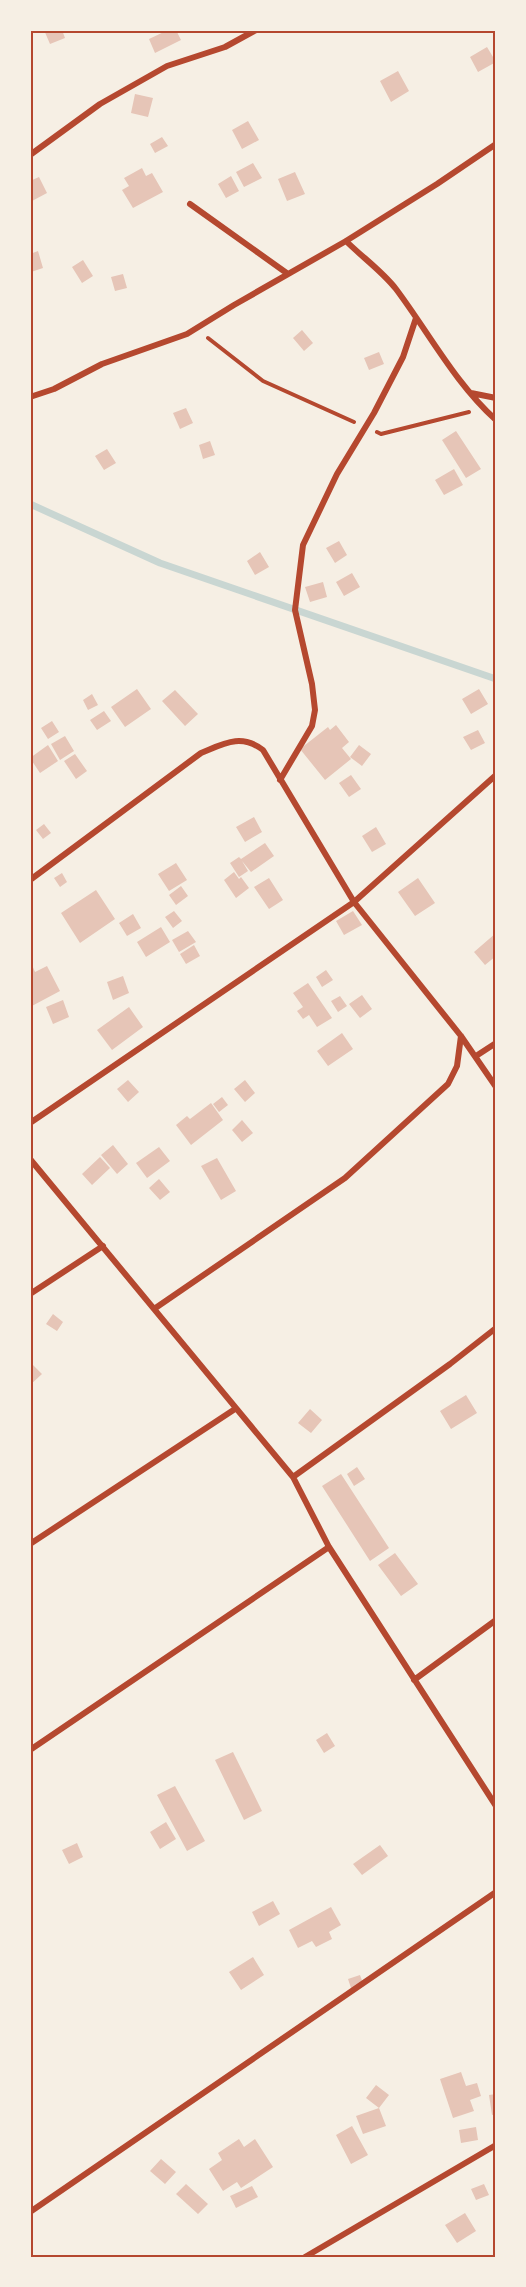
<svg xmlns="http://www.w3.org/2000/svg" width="526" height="2287" font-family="Lato,sans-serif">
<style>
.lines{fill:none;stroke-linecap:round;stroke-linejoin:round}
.stream{stroke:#c9d6d2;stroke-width:7}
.building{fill:#e6c5b7}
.path{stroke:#b5482f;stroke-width:4}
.minor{stroke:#b5482f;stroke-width:6}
.neatline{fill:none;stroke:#b5482f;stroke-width:2}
</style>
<rect width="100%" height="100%" fill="#f6efe4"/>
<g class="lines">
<path class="stream" d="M30 504 160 563 496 679"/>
</g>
<path class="building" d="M44 30H62L65 38 50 44Z
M168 30H176L181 40 155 53 149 39Z
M487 47 496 62 478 72 470 57Z
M398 71 409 91 391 102 380 81Z
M135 94 153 98 148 117 131 113Z
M248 121 259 140 242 149 232 130Z
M162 137 168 146 155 153 150 144Z
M253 163 262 178 244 187 236 172Z
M142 168 146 176 152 173 163 192 133 208 122 190 129 186 124 178Z
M295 172 305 194 287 201 278 179Z
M231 176 239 191 226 198 218 184Z
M39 177 47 193 32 201 30 196V181Z
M38 251 43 268 31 272 30 254Z
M83 260 93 276 82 283 72 267Z
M123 274 127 288 115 291 111 277Z
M302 330 313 343 304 351 293 338Z
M379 352 384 364 369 370 364 358Z
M186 408 193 423 180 429 173 413Z
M456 431 481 469 466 478 442 440Z
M210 441 215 455 203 459 199 445Z
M107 449 116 463 104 470 95 456Z
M454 469 463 485 444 495 435 480Z
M339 541 347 555 335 563 326 548Z
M260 552 269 567 255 575 247 561Z
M352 573 360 587 344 596 336 582Z
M323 582 327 597 310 602 305 587Z
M137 689 151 709 125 727 111 707Z
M479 689 488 704 471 714 462 699Z
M175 690 198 714 185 726 162 701Z
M92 694 98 705 88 710 83 700Z
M104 711 111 721 97 730 90 720Z
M52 721 59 732 48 739 41 728Z
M336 725 349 742 342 748 351 759 325 780 300 749 328 727 330 730Z
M478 730 485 743 471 750 463 737Z
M65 736 74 751 60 760 51 744Z
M48 745 58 761 40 773 30 758Z
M359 745 371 754 362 766 350 757Z
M75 754 87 771 76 779 64 761Z
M351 775 361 789 349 797 339 783Z
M254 817 262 832 245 842 236 827Z
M44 824 51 833 43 839 36 830Z
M376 827 386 844 372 852 362 836Z
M265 843 274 856 251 872 242 861 248 871 239 877 230 863 239 857 241 859Z
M176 863 187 880 169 891 158 874Z
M234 872 239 879 241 877 249 888 236 898 224 880Z
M62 873 67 882 60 887 54 878Z
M269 878 283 900 269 909 254 887Z
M418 878 435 903 415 916 398 892Z
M181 886 188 896 176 905 169 895Z
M96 890 115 919 80 943 61 913Z
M174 911 182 921 173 928 165 917Z
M353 911 362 925 344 935 336 921Z
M133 914 141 928 127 936 119 923Z
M161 927 170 942 146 957 137 942Z
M188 931 196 942 179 952 172 940Z
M496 933V956L485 965 474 952Z
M194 945 200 956 186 964 180 954Z
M32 965 35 972 47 966 60 991 30 1007V966Z
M326 970 333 980 322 987 316 977Z
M123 976 129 993 113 1000 107 982Z
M308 983 332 1018 317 1027 309 1015 303 1019 297 1011 303 1007 293 993Z
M362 995 372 1009 360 1018 349 1004Z
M340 996 347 1006 338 1012 331 1001Z
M63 1000 69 1017 53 1024 46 1007Z
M129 1007 143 1027 112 1050 97 1030Z
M342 1033 353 1049 328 1066 317 1051Z
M128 1080 139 1092 128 1102 117 1089Z
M245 1080 255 1093 245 1102 234 1089Z
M222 1097 228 1105 219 1112 213 1104Z
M211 1103 223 1120 191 1145 176 1125 187 1116 190 1119Z
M242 1120 253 1133 242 1142 232 1130Z
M113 1145 128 1164 117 1174 101 1155Z
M159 1147 170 1161 147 1178 136 1163Z
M100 1157 110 1168 92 1185 82 1174Z
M217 1158 236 1191 221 1200 201 1166Z
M159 1179 170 1192 160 1200 149 1188Z
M53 1314 63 1322 57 1331 46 1324Z
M30 1362 42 1374 30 1385Z
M466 1395 477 1413 451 1429 440 1411Z
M310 1409 322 1420 311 1433 298 1423Z
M357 1467 365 1479 354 1486 347 1474Z
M341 1474 389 1548 370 1561 322 1486Z
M395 1553 418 1584 401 1596 378 1565Z
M327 1733 335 1746 324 1753 316 1740Z
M233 1752 262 1811 244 1820 215 1760Z
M175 1786 205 1841 187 1851 157 1795Z
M166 1822 176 1839 160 1849 150 1832Z
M77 1843 83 1857 69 1864 62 1850Z
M380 1845 388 1856 362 1875 353 1864Z
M273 1901 280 1914 259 1926 252 1912Z
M331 1907 341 1925 329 1932 332 1939 316 1947 312 1941 298 1948 289 1930Z
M253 1957 264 1975 241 1990 229 1972Z
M360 1975 364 1986 352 1991 348 1979Z
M461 2072 466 2086 477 2083 481 2096 470 2100 474 2111 453 2118 440 2079Z
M376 2085 389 2095 379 2108 366 2098Z
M496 2094V2114L492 2115 489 2095Z
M379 2108 386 2126 363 2134 356 2116Z
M352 2126 368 2155 351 2164 336 2135Z
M476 2127 478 2140 461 2143 459 2130Z
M239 2139 244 2147 255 2139 273 2167 241 2188 237 2182 223 2191 209 2169 222 2160 218 2153Z
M161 2159 176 2172 165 2184 150 2171Z
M186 2184 208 2204 198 2214 176 2194Z
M484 2184 489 2195 476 2200 471 2189Z
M252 2186 258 2197 236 2208 230 2196Z
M465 2213 476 2231 457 2243 445 2225Z"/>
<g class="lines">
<path class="path" d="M208 338 263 381 354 422
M377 432 381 434 469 412"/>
<path class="minor" d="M30 155 100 104 167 66 225 47 256 30
M190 204 288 274
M346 241C362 257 382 271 396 289 429 333 455 383 496 420
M471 393 496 398
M30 397 54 389 102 364 187 334 234 305 346 241 437 184 496 144
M280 780 312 726 315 710 312 684 295 610 303 545 337 474 374 413 403 357 416 318
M30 880 201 753C223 744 241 733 263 750L354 902 461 1036 496 1087
M476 1056 496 1043
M30 1123 354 902 496 775
M30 1159 293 1477 329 1547 496 1806
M30 1294 103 1246
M154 1309 345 1178 448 1084 457 1066 461 1036
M293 1477 450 1364 496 1328
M30 1544 235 1409
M414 1680 496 1620
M30 1750 329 1547
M30 2212 496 1892
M305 2257 496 2145"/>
</g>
<rect width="526" height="2287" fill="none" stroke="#f6efe4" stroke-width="63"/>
<rect x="32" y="32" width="462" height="2224" class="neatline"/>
</svg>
